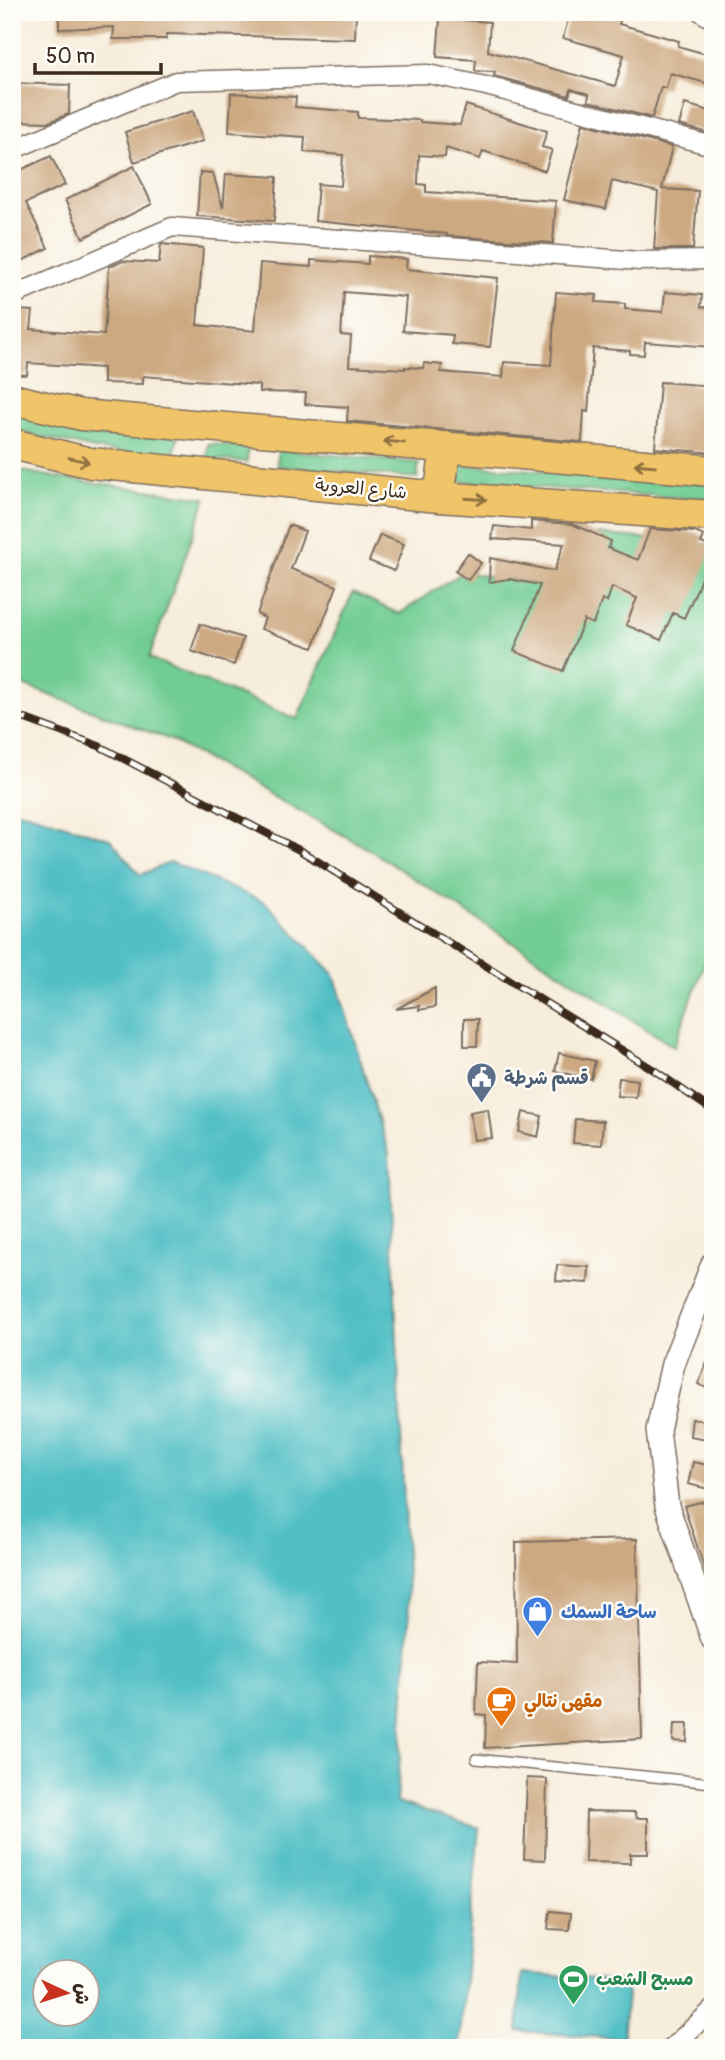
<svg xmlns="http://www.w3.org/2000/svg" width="725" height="2060" font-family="Pangolin,'Playpen Sans Arabic',sans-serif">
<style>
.green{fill:#72cd94;stroke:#567c59;stroke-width:2}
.water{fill:#51bfc6;stroke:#467472;stroke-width:2;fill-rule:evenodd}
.building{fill:#cda981}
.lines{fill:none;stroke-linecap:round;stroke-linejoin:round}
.service-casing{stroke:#7d6e60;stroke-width:12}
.minor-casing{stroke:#7d6e60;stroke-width:21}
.tertiary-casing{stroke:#7d6e60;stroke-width:26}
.primary-casing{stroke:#7d6e60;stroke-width:33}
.service{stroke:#fff;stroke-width:9}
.minor{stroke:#fff;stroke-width:18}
.tertiary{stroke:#fff;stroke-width:23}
.primary{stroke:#f0c469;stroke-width:30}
.rail-casing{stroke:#3b2a1e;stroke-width:8}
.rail{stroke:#fdfcf7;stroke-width:5;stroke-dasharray:16;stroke-linecap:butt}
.oneway{stroke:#8c6f40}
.labels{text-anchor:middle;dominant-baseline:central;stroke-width:5;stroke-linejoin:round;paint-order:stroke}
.street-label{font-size:18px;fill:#3b2a1e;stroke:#fdfcf7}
.service-label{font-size:18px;font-weight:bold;fill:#4e5e75;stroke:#fdfcf7;text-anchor:start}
.shop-label{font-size:18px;font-weight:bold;fill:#366cbe;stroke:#fdfcf7;text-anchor:start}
.food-label{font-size:18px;font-weight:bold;fill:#c56008;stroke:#fdfcf7;text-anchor:start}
.leisure-label{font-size:18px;font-weight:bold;fill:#27864d;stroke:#fdfcf7;text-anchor:start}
</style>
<rect width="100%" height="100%" fill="#fdfcf7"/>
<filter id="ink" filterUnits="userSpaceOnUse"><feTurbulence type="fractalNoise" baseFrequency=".0143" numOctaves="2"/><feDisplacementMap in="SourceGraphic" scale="14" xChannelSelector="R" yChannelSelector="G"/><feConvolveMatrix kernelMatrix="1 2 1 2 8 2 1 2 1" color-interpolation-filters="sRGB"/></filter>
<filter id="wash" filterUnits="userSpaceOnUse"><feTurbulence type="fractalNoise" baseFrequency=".00686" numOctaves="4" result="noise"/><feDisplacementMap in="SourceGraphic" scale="28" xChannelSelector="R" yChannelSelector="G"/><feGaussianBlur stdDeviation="1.57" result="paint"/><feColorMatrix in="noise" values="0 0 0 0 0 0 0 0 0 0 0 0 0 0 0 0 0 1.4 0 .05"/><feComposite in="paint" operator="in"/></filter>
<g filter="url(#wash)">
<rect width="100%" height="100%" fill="#f7eddb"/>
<path class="green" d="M12 411 178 437 173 458 94 449 12 430Z
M208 444 248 447 247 462 207 459Z
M278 450 419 463 417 478 277 466Z
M454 464 713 484V500L453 481Z
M12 469 60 478 206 498 149 658 297 719 353 592 399 614 463 572 543 585 598 534 713 545V940L674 1047 367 848 171 740 12 681Z"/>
<path class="water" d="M12 810 28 813 110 839 140 875 171 862 265 902 334 974 389 1154 409 1620 397 1802 479 1828 459 2048H12ZM46 1972H88V2014H46Z
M522 1973 628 1982 623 2039 518 2031Z"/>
<g id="blocks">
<path class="building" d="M59 12H356L355 39 166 34V39H113L114 27 59 29Z
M445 12H457L463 20 490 22 488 51 615 86 624 55 563 38 570 12H623L619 24 679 41 678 46 713 56V85L670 73 666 88 661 87 652 118 588 101 589 94 571 89 569 96 494 76 495 72 475 71 476 60 437 57 440 19Z
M12 83 70 85 69 114 49 122 12 121Z
M231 93 296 97 295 107 358 112V118L420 120V122L460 125 466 105 547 131 542 147 552 150 545 171 483 151 480 159 446 148 445 157 419 155 418 184 426 185V192L556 201 553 243 447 236V234L315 221 318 184 341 186 343 155 304 152 305 137 229 132Z
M685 104 713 112V134L679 125Z
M193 111 203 141 134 162 125 132Z
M583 123 672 147 662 189 698 191 693 249H654L658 192 612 181 606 209 564 200Z
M51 156 65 185 26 203 48 248 12 266V174Z
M134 166 152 204 83 238 65 200Z
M200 172 213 173 223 208 226 174 277 177 274 221 197 216Z
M161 244 203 248 197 325 255 331 260 263 311 267V260L368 264V256L407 259 406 269 498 278 490 347 452 344 453 335 403 331 406 297 344 292 341 335 351 336 349 366 405 369V367L423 368 424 363 442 365 441 372 503 377 504 362 551 365 556 292 597 295 596 302 625 304V309L663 312 665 292 702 295 701 307 713 308V347L645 342 644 355 630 354V351L593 348 588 412 584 411 582 442 347 421 348 407 305 404 306 393 259 392V385L143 376V384L103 383V368L28 363 27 375 12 374V317L18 318V310L33 311 31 329 104 335 109 267 123 261 159 263Z
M660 382 713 386V453L655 448Z
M531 521 572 524 611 541 608 548 638 560 650 529 695 532 704 536 701 543 712 547 697 589 684 618 673 613 661 640 626 625 637 598 612 587 607 602 602 600 593 624 584 620 563 671 514 651 540 585 509 579 489 582 490 558 554 571 564 544 492 539 494 526 531 530Z
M289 525 305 531 291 569 337 586 313 648 261 629 265 618 257 614Z
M380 535 404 544 394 571 369 561Z
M468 553 481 563 468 580 455 571Z
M200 624 243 638 234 665 191 651Z
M435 988V1007L419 1010V1006L396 1009Z
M464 1019H478L477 1046H464Z
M559 1053 595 1061 591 1079 555 1071Z
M619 1078 638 1080 636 1097 617 1096Z
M488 1109 492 1138 474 1140 470 1112Z
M523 1112 542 1116 538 1137 519 1132Z
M575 1119 603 1121 601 1145 573 1143Z
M557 1265 589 1267 588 1283 556 1281Z
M713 1349V1391L698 1384Z
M692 1419 713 1422V1440L690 1436Z
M693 1462 713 1466V1490L688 1484Z
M713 1499V1595L684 1506Z
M637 1539 642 1739 485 1748 486 1715 476 1714 478 1662 517 1664 516 1542Z
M674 1724H688L687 1742 673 1741Z
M527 1778 547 1779 545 1860 524 1859Z
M586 1811 635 1812 637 1818H648V1854H630V1863L585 1862Z
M550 1911 571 1913 569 1930 548 1929Z"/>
</g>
</g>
<g filter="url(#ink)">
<use href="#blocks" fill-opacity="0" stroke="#7d6e60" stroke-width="2"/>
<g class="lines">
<defs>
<path id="service" d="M476 1759 713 1783"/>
<path id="minor" d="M701 12 713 20
M12 150 176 81 428 74 486 86 713 146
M12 296 172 227 640 261 713 260
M671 2048 713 2009"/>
<path id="tertiary" d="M713 1264 673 1364 658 1430 667 1506 713 1639"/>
<path id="primary" d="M12 399 81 415 713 471
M12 444 91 463 439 497 713 516
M439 497 446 447"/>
</defs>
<use href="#service" class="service-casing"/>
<use href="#minor" class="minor-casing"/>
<use href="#tertiary" class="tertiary-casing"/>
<use href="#primary" class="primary-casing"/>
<use href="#service" class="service"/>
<use href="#minor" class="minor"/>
<use href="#tertiary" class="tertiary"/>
<use href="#primary" class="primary"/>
<defs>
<path id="rail" d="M12 714 99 746 301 851 654 1070 713 1111"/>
</defs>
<use href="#rail" class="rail-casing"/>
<use href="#rail" class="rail"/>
</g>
<defs><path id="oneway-shaft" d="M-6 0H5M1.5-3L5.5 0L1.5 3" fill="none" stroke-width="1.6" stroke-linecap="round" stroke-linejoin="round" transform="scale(1.75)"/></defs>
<g class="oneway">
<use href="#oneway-shaft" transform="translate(394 442) rotate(-175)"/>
<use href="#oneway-shaft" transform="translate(79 460) rotate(13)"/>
<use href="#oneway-shaft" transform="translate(645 465) rotate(-175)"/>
<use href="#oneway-shaft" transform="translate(476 499) rotate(4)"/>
</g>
</g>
<defs>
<symbol id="civic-pin" viewBox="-11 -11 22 30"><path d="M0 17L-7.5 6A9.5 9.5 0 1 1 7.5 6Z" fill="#5c6f8a" stroke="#fdfcf7"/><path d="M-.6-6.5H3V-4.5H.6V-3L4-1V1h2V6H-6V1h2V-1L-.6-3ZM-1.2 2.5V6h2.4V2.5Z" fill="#fff"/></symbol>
<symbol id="shop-pin" viewBox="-11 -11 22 30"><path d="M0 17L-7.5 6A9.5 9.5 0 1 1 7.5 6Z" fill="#3f7fe0" stroke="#fdfcf7"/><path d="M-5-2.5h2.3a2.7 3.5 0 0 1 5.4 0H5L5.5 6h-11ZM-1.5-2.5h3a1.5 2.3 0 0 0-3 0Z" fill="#fff"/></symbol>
<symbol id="cafe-pin" viewBox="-11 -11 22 30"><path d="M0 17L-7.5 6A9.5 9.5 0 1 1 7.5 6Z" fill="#e8710a" stroke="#fdfcf7"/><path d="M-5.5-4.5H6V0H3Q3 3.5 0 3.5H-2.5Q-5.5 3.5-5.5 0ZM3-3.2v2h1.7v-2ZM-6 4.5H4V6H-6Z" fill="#fff"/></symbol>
<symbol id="stadium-pin" viewBox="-11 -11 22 30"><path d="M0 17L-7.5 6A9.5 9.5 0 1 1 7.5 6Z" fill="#2e9e5b" stroke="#fdfcf7"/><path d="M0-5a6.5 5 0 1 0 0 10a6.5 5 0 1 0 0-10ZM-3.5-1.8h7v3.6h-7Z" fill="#fff"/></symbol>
</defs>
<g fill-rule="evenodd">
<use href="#civic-pin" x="464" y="1060" width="35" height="47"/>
<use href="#shop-pin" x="520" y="1594" width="35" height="47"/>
<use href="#cafe-pin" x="484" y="1684" width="35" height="47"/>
<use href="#stadium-pin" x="556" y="1962" width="35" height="47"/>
</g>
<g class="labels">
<g class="street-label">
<text transform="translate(361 489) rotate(5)">شارع العروبة</text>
</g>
<g class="service-label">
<text x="504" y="1078">قسم شرطة</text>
</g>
<g class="shop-label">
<text x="561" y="1612">ساحة السمك</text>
</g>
<g class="food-label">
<text x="524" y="1701">مقهى نتالي</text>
</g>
<g class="leisure-label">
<text x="596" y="1979">مسبح الشعب</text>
</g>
</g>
<rect width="725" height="2060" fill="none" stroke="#fdfcf7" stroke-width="42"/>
<g transform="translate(66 1993) rotate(94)"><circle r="33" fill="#fdfcf7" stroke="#afa8a0" stroke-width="2"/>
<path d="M0-5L12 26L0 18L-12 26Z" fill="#c8321e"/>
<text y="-10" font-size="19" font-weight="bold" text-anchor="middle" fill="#3b2a1e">ش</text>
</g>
<path d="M35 63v10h126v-10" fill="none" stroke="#3b2a1e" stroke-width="3.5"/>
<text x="46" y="63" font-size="21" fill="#3b2a1e" stroke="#fdfcf7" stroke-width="5" paint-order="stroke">50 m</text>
</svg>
